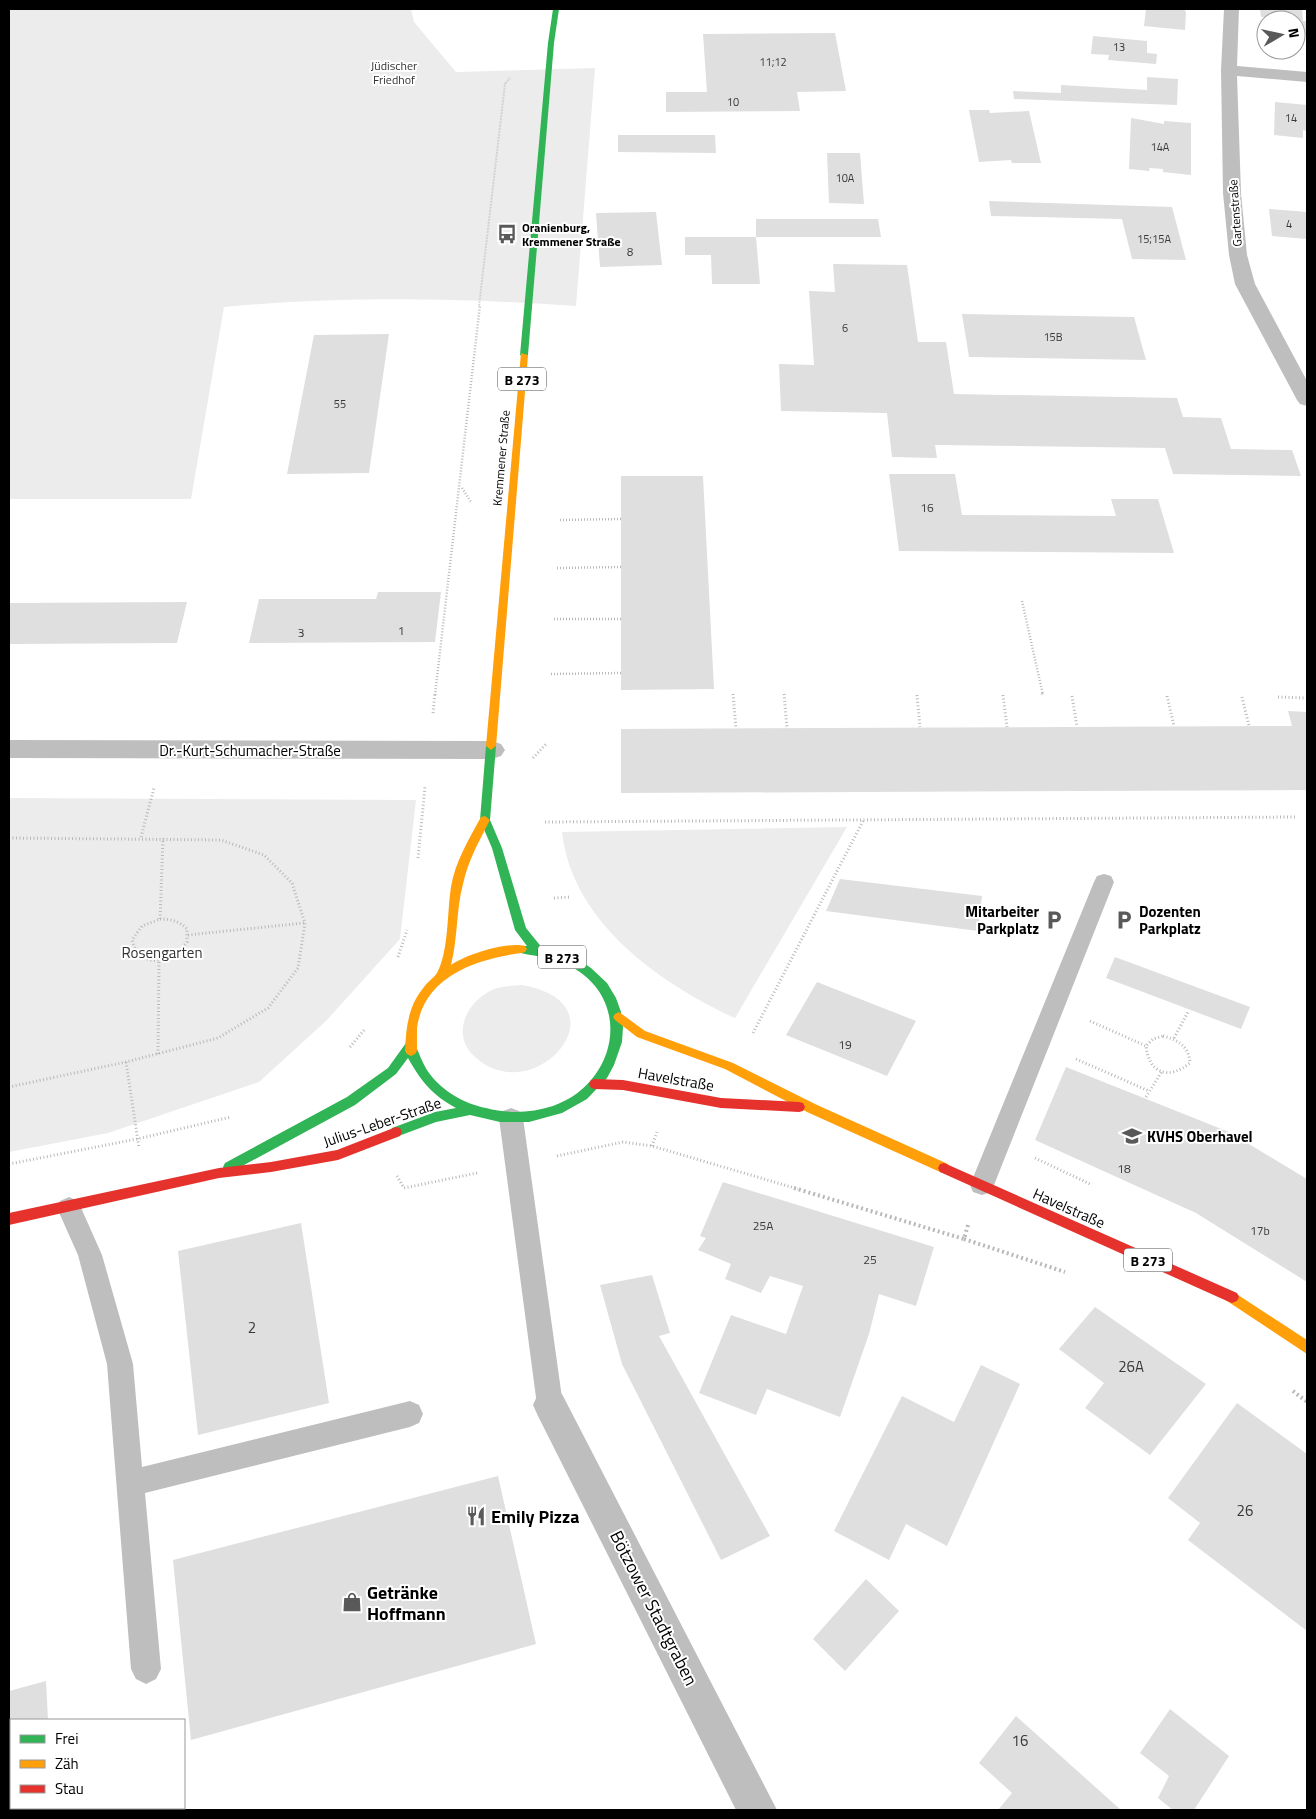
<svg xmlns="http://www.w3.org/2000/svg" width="1316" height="1819" font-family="'Titillium Web',sans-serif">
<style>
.green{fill:#ececec}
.building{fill:#dfdfdf}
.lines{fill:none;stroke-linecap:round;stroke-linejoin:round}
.path-far3{stroke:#b9b9b9;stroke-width:2;stroke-dasharray:0.5 1;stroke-linecap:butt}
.path-far2{stroke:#b9b9b9;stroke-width:2.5;stroke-dasharray:1 2;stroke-linecap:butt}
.path-far1{stroke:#b9b9b9;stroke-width:3;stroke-dasharray:1 2.5;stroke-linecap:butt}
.path{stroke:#b9b9b9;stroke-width:4;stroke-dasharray:2 3;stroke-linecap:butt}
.lane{fill:#bebebe;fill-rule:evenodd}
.street{fill:#bebebe;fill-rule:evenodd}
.fast{fill:#30b455;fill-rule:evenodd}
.slow{fill:#ff9f0a;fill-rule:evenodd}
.jam{fill:#e5322d;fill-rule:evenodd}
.labels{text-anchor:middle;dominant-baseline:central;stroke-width:4;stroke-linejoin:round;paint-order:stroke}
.far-number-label{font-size:11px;fill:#383838}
.far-park-label{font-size:12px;fill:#333;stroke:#fff}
.far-street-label{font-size:12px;fill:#000;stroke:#fff}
.far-poi-label{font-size:12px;font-weight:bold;fill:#000;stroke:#fff;text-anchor:start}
.number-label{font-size:12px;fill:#383838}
.shield{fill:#fff;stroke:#4c4c4c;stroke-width:1}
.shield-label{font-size:14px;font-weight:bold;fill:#000}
.street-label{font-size:15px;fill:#000;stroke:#fff}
.poi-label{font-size:15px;font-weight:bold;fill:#000;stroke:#fff;text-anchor:start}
.park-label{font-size:15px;fill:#333;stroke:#fff}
.near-number-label{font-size:15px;fill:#383838}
.near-poi-label{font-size:18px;font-weight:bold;fill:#000;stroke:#fff;text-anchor:start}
.near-street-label{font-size:18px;fill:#000;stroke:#fff}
</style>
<rect width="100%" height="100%" fill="#fff"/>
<path class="green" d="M9 9H411L414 22 456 72 595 68 576 306C458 298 341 296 224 307L191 499H9Z
M9 798 416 800 400 939 326 1021 259 1082 108 1133 9 1152Z
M847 827 735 1018C659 983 572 922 562 832Z
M522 985C630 1004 532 1114 473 1055 452 1034 466 1005 488 992 498 986 510 986 522 985Z"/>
<path class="building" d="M1146 9H1184L1186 12 1185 30 1144 26Z
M1260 9H1302L1303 21 1261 17Z
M1302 21H1307V35H1302Z
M835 33 846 91 797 92 800 111 666 112V92H707L703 34Z
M1093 36 1147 41V53L1157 54 1156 64 1108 60 1109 55 1091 54Z
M1147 77 1178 79 1177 105 1014 99 1013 91 1061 93V85L1147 90Z
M1275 102 1307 105V131L1303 130V138L1274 135Z
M969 110H989L990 113 1029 111 1041 163H1012L1011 160 979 162Z
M1131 118 1164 124V121L1191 123V175L1163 172V169L1149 168 1150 171 1129 169Z
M618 135H715L716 153 618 152Z
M827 153H860L864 204 829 203Z
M989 201 1172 207 1186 260 1132 259 1122 219 991 216Z
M1269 209 1307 212V239L1272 236Z
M656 212 662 265 600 267 596 213Z
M756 219H878L881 237H756Z
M685 237H756L760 284H712L711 255H685Z
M833 264 907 265 918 342H946L954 394 1177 398 1183 417 1221 418 1231 449 1292 450 1301 476 1173 474 1165 448 935 445 937 458 892 457 887 413 781 411 779 364 814 365 809 291 835 292Z
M962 314 1134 317 1146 360 969 357Z
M389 334 369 473 287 474 314 335Z
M889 474H955L962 515 1116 516 1111 499H1158L1174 553 899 551Z
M621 476H703L714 689 621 690Z
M378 592H441L435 642 249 643 259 599H376Z
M187 602 177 643 9 644V603Z
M1288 711 1307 712V790L621 793V729L1292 726Z
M840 879 982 896 978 931 826 911Z
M1115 957 1250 1007 1241 1029 1106 978Z
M817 982 916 1021 887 1076 786 1035Z
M1066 1067 1229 1132 1307 1179V1282L1196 1213 1035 1140Z
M723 1182 934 1247 916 1306 879 1294 869 1334 840 1417 767 1389 756 1415 699 1393 731 1315 786 1334 803 1286 770 1276 761 1293 725 1279 731 1264 698 1250 706 1238 700 1236Z
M301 1223 329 1403 198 1435 178 1251Z
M652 1275 670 1333 659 1336 770 1536 721 1560 622 1364 600 1285Z
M1095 1307 1206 1384 1150 1455 1085 1408 1104 1383 1059 1349Z
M981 1365 1020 1384 947 1546 906 1524 889 1560 834 1531 902 1396 954 1422Z
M1237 1403 1307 1454V1631L1188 1540 1200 1523 1168 1498Z
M498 1476 536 1644 191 1740 173 1560Z
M866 1579 899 1611 845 1671 813 1639Z
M46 1681 48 1720H11V1808H52V1810H9V1691Z
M1170 1709 1229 1756 1194 1810H1173L1158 1798 1169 1776 1140 1753Z
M1016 1716 1121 1810H998L1012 1793 979 1763Z"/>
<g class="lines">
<path class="path-far3" d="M479 306 505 84 510 78"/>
<path class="path-far2" d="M462 488 471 502
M560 520 621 519
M557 568 621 567
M1022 601 1043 695
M554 619H621
M551 674 621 673
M435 695 480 305"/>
<path class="path-far1" d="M1042 693 1043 696
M733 694 736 728
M784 694 787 728
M917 695 920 727
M1003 695 1007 727
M1072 696 1077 727
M1167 696 1174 726
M1242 697 1249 726
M1278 697 1307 698
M433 713 435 693
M533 758 546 744
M545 822 1295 817
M141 837 154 788
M9 838 221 840 264 855 292 883 305 923 298 968 268 1008 218 1038 126 1062 9 1087
M418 858 425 787
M554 898 571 897
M160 919C171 919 179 921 187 929V942C171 962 141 971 132 940L142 926Z
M160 919 163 838
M188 935 304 923
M398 957 407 930
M1090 1021 1146 1046
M753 1033 863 821
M1163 1036C1178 1040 1189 1046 1190 1063 1169 1080 1149 1074 1146 1046L1153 1039Z
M1174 1038 1188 1012
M350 1047 365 1029
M158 1054 159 961
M1076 1059 1149 1091
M126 1062 139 1148
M1146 1097 1162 1071
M652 1146 657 1132
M557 1156 623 1142 652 1146 798 1189
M1035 1158 1092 1185
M9 1164 137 1139 231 1117
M397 1176 404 1188 477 1173"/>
<path class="path" d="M794 1188 964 1239 968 1225
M964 1239 1065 1272
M1293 1391 1307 1402"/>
<path class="lane" d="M1104 874 1111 876 1114 882 994 1185 991 1192 982 1195 973 1192 970 1185 1094 882 1097 876Z
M511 1108 519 1111 523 1118 563 1405 559 1414 550 1417 541 1414 537 1405 499 1118 503 1111Z
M69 1197 78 1201 102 1255 133 1364 142 1467 410 1401 419 1405 423 1414 419 1423 410 1427 145 1493 161 1669 156 1679 146 1684 136 1679 131 1669 107 1364 78 1255 57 1208 60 1201Z"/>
<path class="street" d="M1224 9H1239L1237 66 1307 72V82L1237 76 1241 193 1247 255 1255 284 1307 381V406L1300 404 1297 400 1235 284 1229 255 1223 193 1221 70Z
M9 740 492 741 501 744 505 750 501 756 492 759 9 758Z
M550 1389 562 1394 777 1810H736L538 1416 533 1405 538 1394Z"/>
<path class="fast" d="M553 9H559L554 43 528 355 524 357 520 355 548 43Z
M491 742 496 746 490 820 502 848 526 928 543 949 579 960 591 968 607 983 616 998 621 1012 623 1027 622 1042 614 1065 607 1078 587 1099 562 1113 529 1122H500L470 1115 436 1122 396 1137 392 1136 390 1132 392 1128 435 1112 456 1108C432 1095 421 1081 408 1058L396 1074 355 1105 233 1171 229 1172 225 1171 223 1167 225 1163 347 1097 388 1068 406 1043 410 1041 414 1043C419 1052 422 1063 429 1073 442 1091 465 1104 486 1108 508 1114 531 1113 553 1106 616 1084 634 1002 572 967 557 958 538 957 521 953L517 952 515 949 517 946H527L515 930 492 848 480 820 486 746Z"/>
<path class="slow" d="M521 353 528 355 496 746 491 750 486 746Z
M485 816 490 820C479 841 468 861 463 884 456 910 458 938 451 965 465 955 508 941 525 946L527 949 525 952 521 953C477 959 424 976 417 1028 417 1035 417 1043 417 1051L415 1054 411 1056 407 1054 405 1051C406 1028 408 1006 424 987 427 982 434 978 437 973 449 951 447 912 451 887 455 862 469 839 481 817Z
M619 1012 645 1031 733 1063 815 1104 948 1164 950 1168 948 1172 944 1173 940 1172 807 1112 725 1069 637 1037 615 1020 613 1017 615 1014Z
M1232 1291 1307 1340V1354L1227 1301 1225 1297 1227 1293Z"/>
<path class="jam" d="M595 1079 623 1080 721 1098 799 1102 803 1103 805 1107 803 1111 799 1112 721 1108 623 1090 595 1089 591 1088 589 1084 591 1080Z
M396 1127 400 1128 402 1132 400 1136 338 1160 271 1172 219 1178 9 1225V1213L219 1168 271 1162 337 1150Z
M944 1163 1237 1293 1239 1297 1237 1301 1232 1303 1227 1301 940 1172 938 1168 940 1164Z"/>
</g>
<defs>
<symbol id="bus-bare" viewBox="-9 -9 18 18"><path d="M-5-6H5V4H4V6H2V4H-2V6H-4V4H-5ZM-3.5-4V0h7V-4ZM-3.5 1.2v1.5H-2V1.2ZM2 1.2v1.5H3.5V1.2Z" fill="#595959" stroke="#fff" stroke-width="2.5" paint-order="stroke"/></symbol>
<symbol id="parking-bare" viewBox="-9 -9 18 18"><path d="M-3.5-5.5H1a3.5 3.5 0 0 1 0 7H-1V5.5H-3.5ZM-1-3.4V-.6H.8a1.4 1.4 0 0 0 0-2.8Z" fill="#595959" stroke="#fff" stroke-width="2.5" paint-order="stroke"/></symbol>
<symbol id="school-bare" viewBox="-9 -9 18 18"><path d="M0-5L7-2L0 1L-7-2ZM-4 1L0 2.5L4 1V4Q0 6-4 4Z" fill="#595959" stroke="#fff" stroke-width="2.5" paint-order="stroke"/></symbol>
<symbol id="restaurant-bare" viewBox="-9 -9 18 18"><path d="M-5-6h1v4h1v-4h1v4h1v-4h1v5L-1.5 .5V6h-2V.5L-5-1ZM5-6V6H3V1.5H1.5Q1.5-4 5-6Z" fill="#595959" stroke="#fff" stroke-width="2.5" paint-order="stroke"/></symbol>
<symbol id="shop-bare" viewBox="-9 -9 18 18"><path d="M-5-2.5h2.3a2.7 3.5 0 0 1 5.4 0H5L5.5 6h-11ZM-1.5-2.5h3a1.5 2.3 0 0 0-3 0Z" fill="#595959" stroke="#fff" stroke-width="2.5" paint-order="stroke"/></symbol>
</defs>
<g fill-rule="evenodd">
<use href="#bus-bare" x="493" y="220" width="28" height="28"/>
<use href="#parking-bare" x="1040" y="906" width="28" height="28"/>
<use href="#parking-bare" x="1110" y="906" width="28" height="28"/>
<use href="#school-bare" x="1118" y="1122" width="28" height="28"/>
<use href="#restaurant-bare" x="462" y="1502" width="28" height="28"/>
<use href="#shop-bare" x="338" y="1588" width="28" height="28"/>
</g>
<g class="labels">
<g class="far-number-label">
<text x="1119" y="47">13</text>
<text x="773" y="62">11;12</text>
<text x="733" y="102">10</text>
<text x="1291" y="118">14</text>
<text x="1160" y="147">14A</text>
<text x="845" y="178">10A</text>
<text x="1289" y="224">4</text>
<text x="1154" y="239">15;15A</text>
<text x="630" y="252">8</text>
<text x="845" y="328">6</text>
<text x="1053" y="337">15B</text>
<text x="340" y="404">55</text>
</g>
<g class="far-park-label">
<text x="394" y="65">Jüdischer<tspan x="394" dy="14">Friedhof</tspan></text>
</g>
<g class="far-street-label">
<text transform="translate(1235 213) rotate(-94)">Gartenstraße</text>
<text transform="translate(501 458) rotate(-85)">Kremmener Straße</text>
</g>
<g class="far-poi-label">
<text x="522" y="227">Oranienburg,<tspan x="522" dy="14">Kremmener Straße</tspan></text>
</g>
<g class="number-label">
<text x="927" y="507">16</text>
<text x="401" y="630">1</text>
<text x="301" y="632">3</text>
<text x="845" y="1044">19</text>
<text x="1124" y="1168">18</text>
<text x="763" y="1225">25A</text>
<text x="1260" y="1230">17b</text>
<text x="870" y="1259">25</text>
</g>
<g class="shield">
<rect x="498" y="367.5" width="48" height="23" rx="4"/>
<rect x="538" y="945.5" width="48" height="23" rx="4"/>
<rect x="1124" y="1248.5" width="48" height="23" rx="4"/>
</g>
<g class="shield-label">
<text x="522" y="379">B 273</text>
<text x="562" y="957">B 273</text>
<text x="1148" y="1260">B 273</text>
</g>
<g class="street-label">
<text x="250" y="750">Dr.-Kurt-Schumacher-Straße</text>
<text transform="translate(676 1079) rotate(10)">Havelstraße</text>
<text transform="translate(382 1122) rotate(-19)">Julius-Leber-Straße</text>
<text transform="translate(1069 1208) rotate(24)">Havelstraße</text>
</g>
<g class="poi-label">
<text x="1039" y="911" text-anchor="end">Mitarbeiter<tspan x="1039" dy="17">Parkplatz</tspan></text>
<text x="1139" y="911">Dozenten<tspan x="1139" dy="17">Parkplatz</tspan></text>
<text x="1147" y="1136">KVHS Oberhavel</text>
</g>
<g class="park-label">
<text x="162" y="952">Rosengarten</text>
</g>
<g class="near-number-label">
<text x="252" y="1327">2</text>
<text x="1131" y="1366">26A</text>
<text x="1245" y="1510">26</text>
<text x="1020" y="1740">16</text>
</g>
<g class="near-poi-label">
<text x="491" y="1516">Emily Pizza</text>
<text x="367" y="1592">Getränke<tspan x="367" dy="21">Hoffmann</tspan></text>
</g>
<g class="near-street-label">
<text transform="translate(654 1608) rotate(63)">Bötzower Stadtgraben</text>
</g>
</g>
<rect width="1316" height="1819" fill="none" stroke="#000000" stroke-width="20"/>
<rect x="10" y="1719" width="175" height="90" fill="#ffffff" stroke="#999999"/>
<rect x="20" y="1735" width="25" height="8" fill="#30b455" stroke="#999999"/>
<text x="55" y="1744" font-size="15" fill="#000000">Frei</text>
<rect x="20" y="1760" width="25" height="8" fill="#ff9f0a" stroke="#999999"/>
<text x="55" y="1769" font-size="15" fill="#000000">Zäh</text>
<rect x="20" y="1785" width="25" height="8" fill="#e5322d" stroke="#999999"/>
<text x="55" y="1794" font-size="15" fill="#000000">Stau</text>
<g transform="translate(1281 35) rotate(81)"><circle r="24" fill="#ffffff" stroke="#999999"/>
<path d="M0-4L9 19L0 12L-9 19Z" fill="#595959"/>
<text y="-8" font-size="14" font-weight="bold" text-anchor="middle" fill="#000000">N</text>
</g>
</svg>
